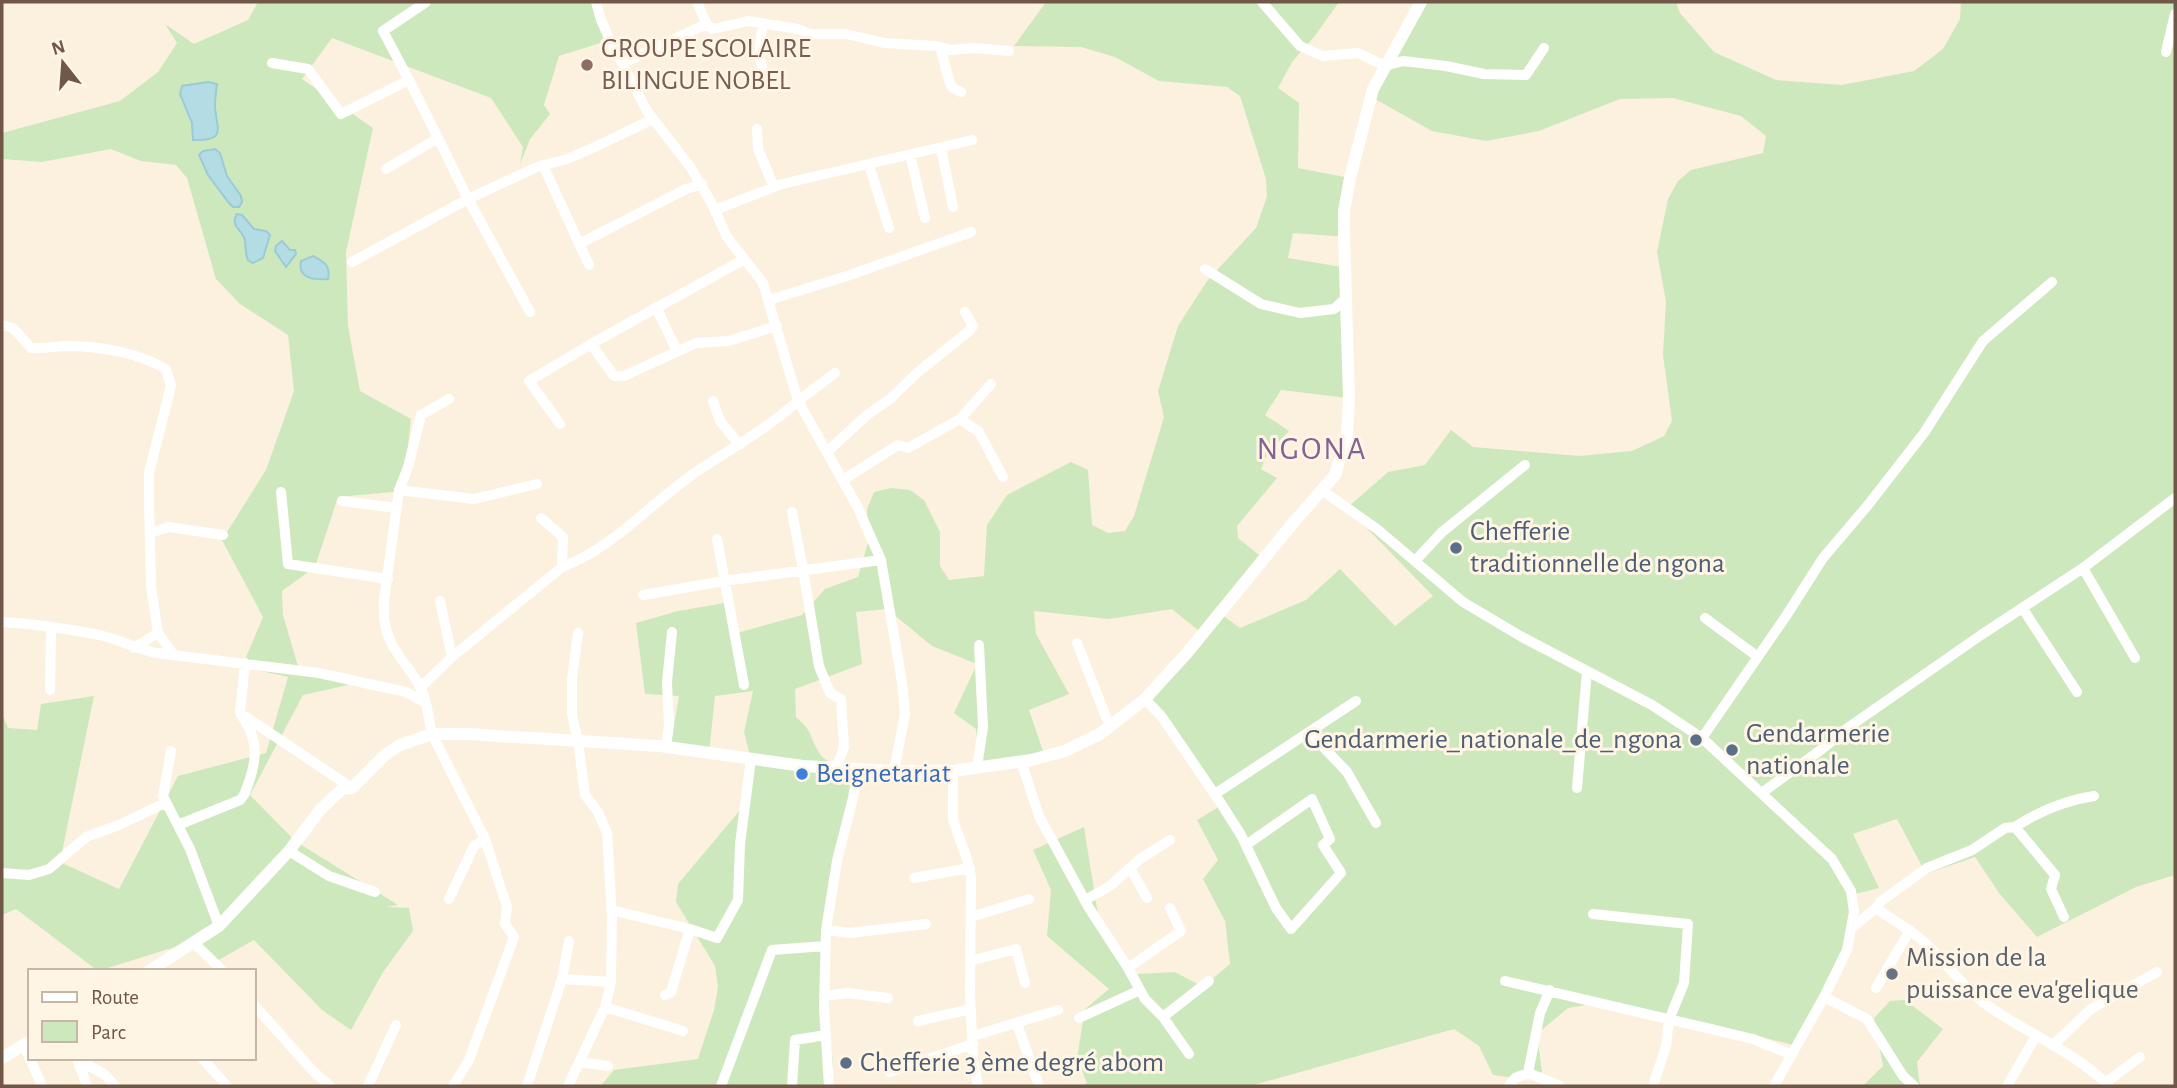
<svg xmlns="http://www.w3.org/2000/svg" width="2177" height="1088" font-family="'Alegreya Sans',sans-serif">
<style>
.green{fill:#cee8be}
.water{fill:#b4dce4;stroke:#9bcbd5;stroke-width:2}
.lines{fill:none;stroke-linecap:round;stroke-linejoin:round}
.minor{stroke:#fff;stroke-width:10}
.tertiary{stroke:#fff;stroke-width:12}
.education-dot{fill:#8d6e63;stroke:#fff5e4;stroke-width:2.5}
.service-dot{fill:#5c6f8a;stroke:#fff5e4;stroke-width:2.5}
.shop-dot{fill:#3f7fe0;stroke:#fff5e4;stroke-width:2.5}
.worship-dot{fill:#6b7280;stroke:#fff5e4;stroke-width:2.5}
.labels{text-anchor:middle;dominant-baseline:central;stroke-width:6;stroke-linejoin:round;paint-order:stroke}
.education-label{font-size:28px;fill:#785e54;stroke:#fff5e4;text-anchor:start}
.service-label{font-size:28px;fill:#4e5e75;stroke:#fff5e4;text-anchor:start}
.shop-label{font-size:28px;fill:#366cbe;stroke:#fff5e4;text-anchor:start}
.worship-label{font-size:28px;fill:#5b616d;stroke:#fff5e4;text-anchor:start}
.quarter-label{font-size:32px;letter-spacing:2px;fill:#846394;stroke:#fff5e4}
</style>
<rect width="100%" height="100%" fill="#fbf1de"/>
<path class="green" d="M258 2H595L610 40 559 56 544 105 550 114 530 139 520 164 523 147 491 98 332 38 302 79 373 128 346 252 348 326 360 391 411 419 403 491 338 497 315 567 282 591 283 615 299 670 361 682 303 695 250 795 295 841 398 905 386 907 409 908 413 931 383 972 351 1030 322 1010 254 940 215 962 191 942 98 971 16 909 2 915V713L8 728 37 730 41 704 94 696 60 862 119 889 178 776 266 753 288 677 188 655 244 662 263 617 222 540 266 470 294 391 288 335 240 304 216 279 187 178 176 165 141 161 111 149 42 162 2 159V133L120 101 158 72 177 43 165 24 194 44 248 20Z
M1046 2H1339L1314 37 1292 62 1278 88 1299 103 1298 168 1350 178 1348 237 1293 233 1288 258 1348 268 1347 398 1281 390 1265 415 1289 431 1267 454 1261 469 1277 478 1237 526 1238 538 1264 559 1221 614 1240 628 1306 600 1340 569 1395 626 1433 596 1347 508 1388 472 1425 465 1451 430 1473 447 1579 456 1632 451 1664 436 1672 421 1663 355 1666 302 1657 252 1668 199 1678 181 1691 170 1763 153 1766 136 1741 116 1673 98 1620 99 1539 131 1486 141 1432 131 1366 94 1419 2H1676L1680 13 1714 52 1776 80 1842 85 1914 71 1943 49 1960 19 1961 2H2175V875L2136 887 2037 937 1999 893 1975 857 1926 874 1897 819 1853 834 1879 888 1852 895 1853 938 1793 1045 1712 1024 1610 1001 1568 1008 1537 1034 1542 1072 1522 1079 1493 1075 1479 1046 1454 1029 1250 1086H1082L1087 1083 1077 1058 1085 1009 1109 989 1047 936 1051 890 1033 850 1084 827 1098 915 1114 943 1137 974 1175 972 1203 987 1230 964 1225 921 1203 879 1218 860 1197 820 1222 805 1145 699 1204 635 1172 609 1109 619 1034 611 1036 634 1069 694 1029 710 1044 754 977 767 976 729 954 713 977 664 932 646 887 609 856 612 862 664 795 689 796 717C812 731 808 732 817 749 824 765 845 768 860 771L823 932 829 1030 833 1061 832 1086H603V1083L614 1070 698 1059 714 1010 718 987 715 966 676 902 678 884 741 809 751 759 744 732 753 691 715 696 709 753 670 748 679 696 645 694 636 623 678 611 731 602 737 633 802 615 825 589 858 577 868 543 867 509 874 492 891 488 910 490 924 500 940 532V566L949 580 984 576 987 525 1007 495 1071 462 1088 470 1092 525 1108 533 1125 531 1134 516 1164 417 1158 391 1178 326 1207 281 1256 228 1267 196 1266 179 1240 96 1227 87 1159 81 1115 57 1081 47 1014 46Z
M1905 1000 1943 1029 1917 1062 1920 1086H1863L1883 1066 1874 1018 1890 1001Z"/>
<path class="water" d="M208 82 217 84C216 91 215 100 215 108 218 132 225 141 193 140L192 123 180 94 182 86Z
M215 149 220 153 227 176 241 196 242 202 239 207H233L229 203 208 175 199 155 203 151Z
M237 214 242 215 254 229 266 231 270 235 263 258 253 263 248 260C245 254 246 248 245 241 243 229 229 227 237 214Z
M282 241 290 250H295L296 254 286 267 275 251 276 246Z
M313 256C324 262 331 265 328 279 315 280 297 279 301 261Z"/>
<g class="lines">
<path class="minor" d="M697 2 707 25
M1262 2 1300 46 1323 56 1358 53 1385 66 1403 61 1446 66 1484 74 1526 75 1544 48
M763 23C760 43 756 58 766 76
M940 47 950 84 953 88 961 92
M2166 52 2175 14
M272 63 308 69 341 114 409 80 438 138
M623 63 700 27 707 25 713 29 748 21 798 29 810 34H846L884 43 937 46 950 50 973 48 1009 51
M409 80 383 31 426 2
M757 129 758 149 774 187
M941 148 953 207
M910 155 925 218
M543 165 589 265
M869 165 889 228
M386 169 438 138 468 199 530 312
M715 210 782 184 972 140
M579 244 686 189 702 184
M352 262 468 199 537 167 567 159 595 147 653 119
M1205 269 1261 304 1300 313 1334 309 1347 297
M769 300 847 276 971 232
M656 307 677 351
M2 325 13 328 31 348C42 349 53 347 64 346 99 346 136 352 166 369L171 386 149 473V501L151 586 158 633 174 655
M591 344 614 376H624L696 343 728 341 777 326
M835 373 798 401 857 506 881 560 902 682 905 714 894 771
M713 401 720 421 740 445
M960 419 979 432 1003 477
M560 424 529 381 591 344 743 260
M828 451 867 415 890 399 917 373 969 331 973 326 965 312
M843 480 898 445 908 448 960 419 991 384
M399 490 474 499 537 484
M1323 491 1377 529 1463 602 1522 637 1652 705 1702 738 1832 859 1851 891 1854 912 1847 950 1824 997 1774 1086
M281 492 288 564 388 579
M342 501 397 508
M792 512 803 570 819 666 830 693 841 699 844 748 836 768
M150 533 169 527 223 535
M717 539 744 685
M1415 561 1442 532 1525 465
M562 567C616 547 654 499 702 468 734 447 769 427 798 401L763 283 727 237 711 202 691 168 647 111 610 40 601 20 596 2
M2083 568 2135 658
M643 595 724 581 881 560
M440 601 452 657
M2023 609 2077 692
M1705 618 1758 657
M2 622C34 624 68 629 100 635 120 640 137 649 157 653L319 673 406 692 426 703 432 734 485 839 507 907 505 924 514 937 469 1060 453 1086
M1077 643 1110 727
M134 648 158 633
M422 686 452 657 562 567 563 537 541 518
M50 690 51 627
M1145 699 1162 717 1222 805 1241 835 1276 908 1291 929 1341 873 1323 845 1330 839 1312 799 1246 845
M426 703C415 661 380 655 384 600L399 490 408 467 421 415 449 399
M246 717 352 788
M1309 732 1347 772 1376 823
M1702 738 1786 616 1823 558 1868 505 1924 433 1983 341 2052 282
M666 747 669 725 667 682 672 632
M171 751 163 796 190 849 219 926
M1021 761 1039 816 1089 908 1128 968 1145 999 1163 1017 1189 1054
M977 767 983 727 979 645
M953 771V820L967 859 971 877 970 993 973 1059 978 1086
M1577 788 1587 671
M1762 793C1790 771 1820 753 1846 729L1981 635 2083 568 2175 498
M1215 794 1356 701
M178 825 240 800 244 795C257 764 261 741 240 713L245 663
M2015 827C2038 812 2067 800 2094 796
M289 851 329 876 375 892
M1130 868 1147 898
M2 873 29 875 49 869 86 837 119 825 165 803
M914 878 970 868
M449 899 474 846 485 839
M1085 900 1110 886 1140 859 1170 840
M1876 908 1880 902 1927 868 1972 850 2005 828 2015 827 2055 875 2051 889 2064 917
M611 910 690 929
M1593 914 1688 924 1684 983 1669 1020 1666 1046 1653 1086
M971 917 1029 899
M1852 928 1876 908C1892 920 1910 929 1924 942 1946 962 1961 985 1984 1003 2025 1033 2073 1050 2109 1086
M826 930 850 933 926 924
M193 942 223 971
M970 961 1016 949 1025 983
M1128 968 1181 931 1170 908
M562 979 611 982
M1505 981 1753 1039 1790 1054
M1876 988 1910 930
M665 995 671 992 690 929 717 938 738 900 740 844 751 759
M824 996 847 993 888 998
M1824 997 1867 1019 1903 1076 1914 1086
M254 1005 313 1071 330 1086
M605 1007 683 1031
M1163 1017 1209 981
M1079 1018 1140 990
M918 1021 971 1009
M1017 1024 1039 1086
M973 1036 1058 1010
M24 1045 42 1086
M2053 1045 2091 1009 2157 972
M202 1058 227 1086
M77 1059 87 1086
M78 1060 104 1074 115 1086
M579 1062 608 1066
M890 1072 973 1044
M1528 1073 1540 1013 1550 990
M2105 1083 2140 1057
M368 1086 396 1025
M527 1086 562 979 569 941
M568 1086 605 1007 611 982 612 916 607 833 598 812 585 795 578 741 572 715V678L578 633
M721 1086 772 950 825 946
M792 1086 795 1040 826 1035
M829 1086 824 1008 826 930 837 861 853 798 858 770
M1509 1086 1515 1078 1528 1073 1560 1086
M2007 1086 2036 1036"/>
<path class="tertiary" d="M149 971 219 926 289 851 320 810 342 789 352 788 386 754 400 745 432 734H467L660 746 803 766 894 771H953L1031 760 1065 751 1100 734 1145 699 1187 653 1293 523 1335 475 1347 436 1349 398 1344 235V211L1350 178 1373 89 1421 2
M2 1058 30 1041"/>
</g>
<circle class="education-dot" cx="587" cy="65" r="7"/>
<g class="service-dot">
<circle cx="1456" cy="548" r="7"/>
<circle cx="1696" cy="740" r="7"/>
<circle cx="1732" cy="750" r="7"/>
<circle cx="846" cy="1063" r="7"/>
</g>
<circle class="shop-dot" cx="802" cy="774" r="7"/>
<circle class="worship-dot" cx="1892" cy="974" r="7"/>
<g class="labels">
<g class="education-label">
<text x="601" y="49">GROUPE SCOLAIRE<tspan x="601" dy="32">BILINGUE NOBEL</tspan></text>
</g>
<g class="service-label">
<text x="1470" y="532">Chefferie<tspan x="1470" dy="32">traditionnelle de ngona</tspan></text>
<text x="1746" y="734">Gendarmerie<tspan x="1746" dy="32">nationale</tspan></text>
<text x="1682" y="740" text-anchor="end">Gendarmerie_nationale_de_ngona</text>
<text x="860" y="1063">Chefferie 3 ème degré abom</text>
</g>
<g class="shop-label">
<text x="816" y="774">Beignetariat</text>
</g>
<g class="worship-label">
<text x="1906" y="958">Mission de la<tspan x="1906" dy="32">puissance eva'gelique</tspan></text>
</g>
<g class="quarter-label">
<text x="1312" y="449">NGONA</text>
</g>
</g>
<rect width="2177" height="1088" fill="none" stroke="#705747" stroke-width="7"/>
<rect x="28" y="969" width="228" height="91" fill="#fff5e4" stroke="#c6b6a5" stroke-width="2"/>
<rect x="42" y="992" width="35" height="10" fill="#ffffff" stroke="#c6b6a5" stroke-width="2"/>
<text x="91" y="1004" font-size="21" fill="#705747">Route</text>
<rect x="42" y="1021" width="35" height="21" fill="#cee8be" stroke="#c6b6a5" stroke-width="2"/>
<text x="91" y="1039" font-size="21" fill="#705747">Parc</text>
<g transform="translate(63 63) rotate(343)" stroke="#fff5e4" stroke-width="5" paint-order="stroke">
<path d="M0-5L12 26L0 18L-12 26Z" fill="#705747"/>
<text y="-10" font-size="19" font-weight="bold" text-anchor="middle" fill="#705747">N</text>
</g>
</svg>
